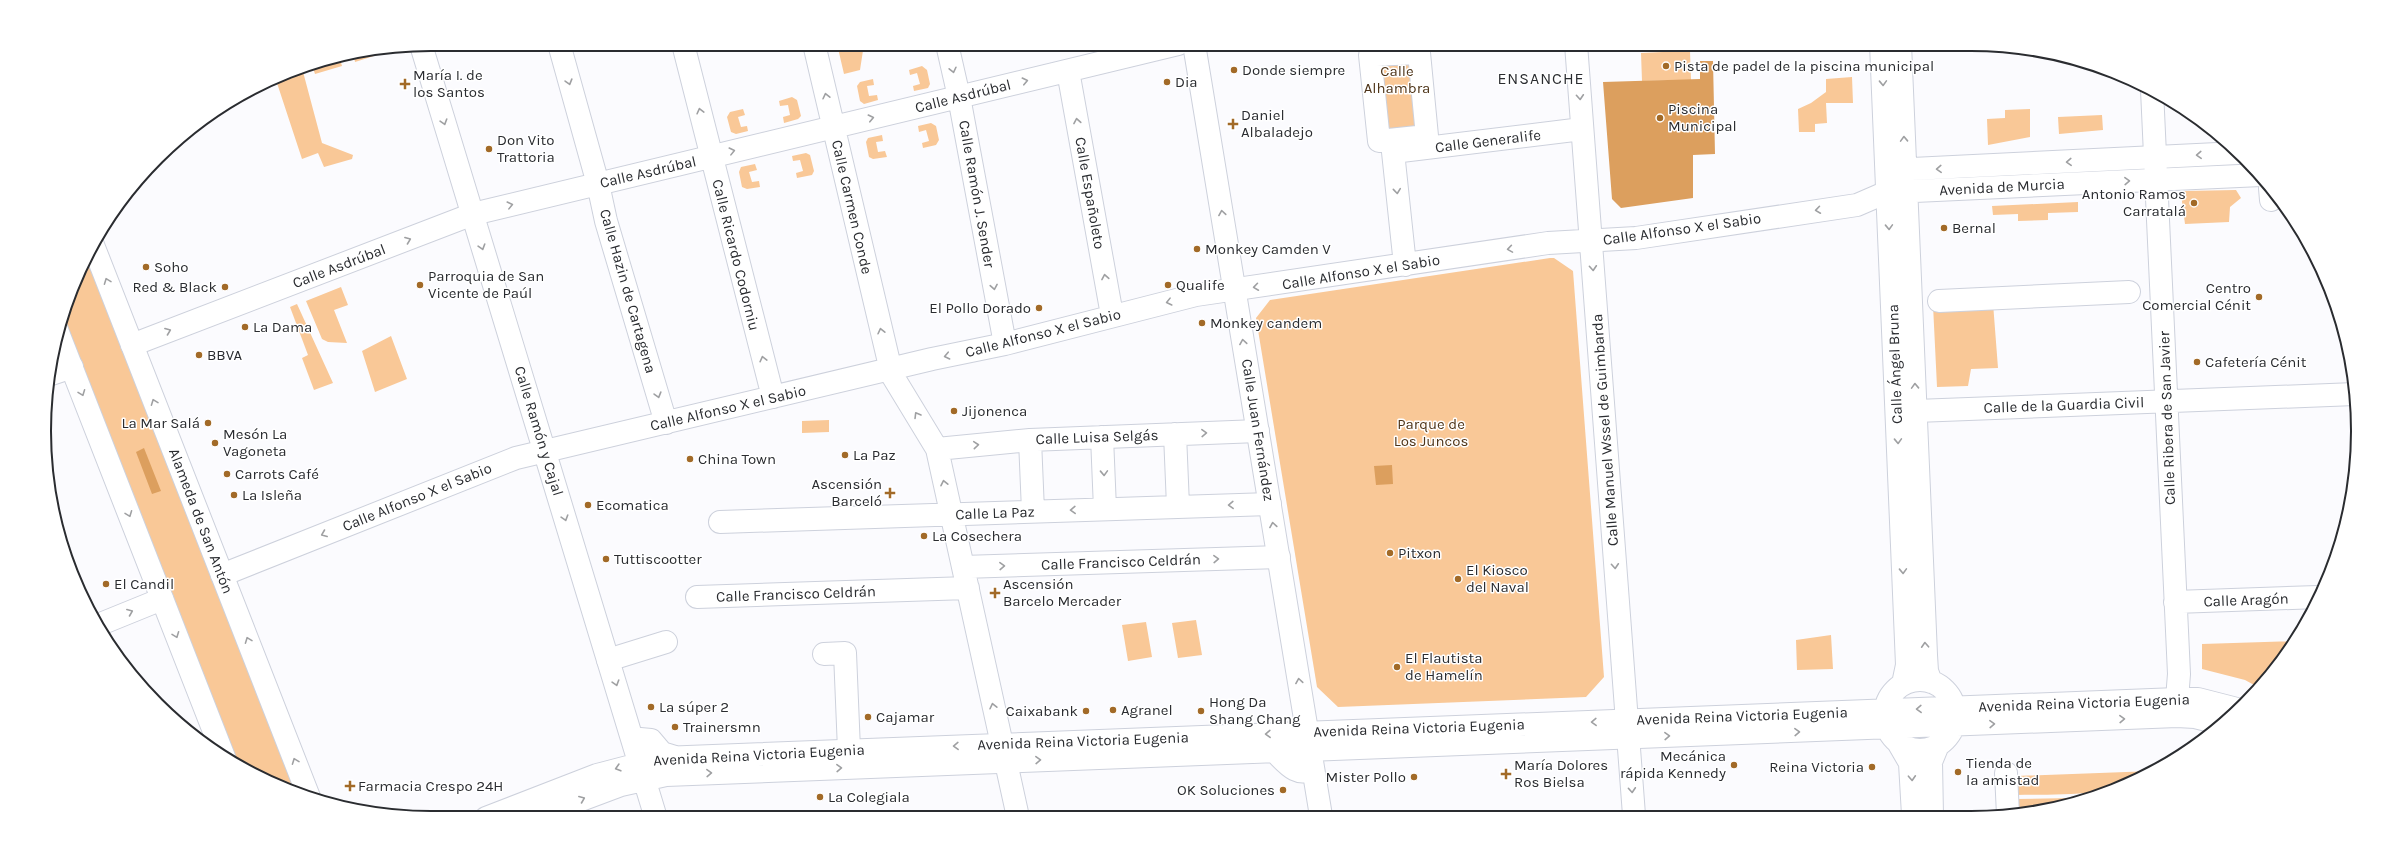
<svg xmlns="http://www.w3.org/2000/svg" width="2402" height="862" font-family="Karla,sans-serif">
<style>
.green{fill:#f9c897}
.water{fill:#dc9f5e}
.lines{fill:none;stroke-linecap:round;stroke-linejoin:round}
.minor-casing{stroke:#cdd1dc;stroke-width:24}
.major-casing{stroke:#cdd1dc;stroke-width:24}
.minor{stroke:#fff;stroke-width:22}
.major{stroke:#fff;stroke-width:22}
.oneway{stroke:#9fa0a2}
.poi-dot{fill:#a26a27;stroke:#fff;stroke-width:1.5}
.labels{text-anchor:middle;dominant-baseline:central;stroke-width:3;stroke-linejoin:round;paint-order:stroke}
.poi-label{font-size:15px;fill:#2a2c30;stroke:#fff;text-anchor:start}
.park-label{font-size:15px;fill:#4e3418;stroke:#fff}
.street-label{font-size:15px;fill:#2a2c30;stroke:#fff}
.neighbourhood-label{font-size:16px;letter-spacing:1px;fill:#2a2c30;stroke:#fff}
.rim{fill:none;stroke:#2a2c30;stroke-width:2}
</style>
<rect width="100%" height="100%" fill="#fbfbfe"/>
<path class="green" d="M837 44H864L860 70 844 74Z
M1649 44H1720V50L1690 51 1691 80 1642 81 1641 53 1663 52V47H1650Z
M1935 44H1971L2001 48 1936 51Z
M396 47V49L355 62 353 52Z
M1419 53 1427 136 1379 141 1370 55Z
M339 56 342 66 315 74 312 65Z
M922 66 927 70 930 84 928 88 914 91 913 86 920 84 917 73 910 75 909 70Z
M302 68 322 143 353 155 352 159 324 167 318 153 302 159 275 77Z
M1852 77 1853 103H1826L1827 123 1815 124V132H1799L1798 109 1811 103 1826 92V79Z
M873 79 874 85 867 86 869 96 877 95 878 100 864 104 860 101 857 86 860 82Z
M792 97 797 100 801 116 798 119 784 123 783 117 790 115 788 105 780 106 779 101Z
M743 109 745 115 738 117 741 127 747 126 748 131 736 134 731 132 727 117 730 112Z
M2030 109V137L1988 145 1987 119 2005 118V110Z
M2102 115 2103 130 2059 134 2058 117Z
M931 123 936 126 939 140 936 145 923 148 922 143 929 141 926 130 919 132 918 126Z
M882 135 883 141 876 142 878 152 885 151 887 157 873 159 869 157 866 142 868 138Z
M806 153 810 155 814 171 812 175 797 178 796 173 803 171 800 160 793 161 792 156Z
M755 164 757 170 749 172 752 182 759 181 760 187 747 189 742 187 739 172 741 167Z
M2236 190 2241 198 2230 207 2229 222 2185 224 2181 194 2184 191Z
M2078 202V212L2048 213V220L2018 221V214L1993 215 1992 206Z
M93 245 309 797 283 788 224 757 57 330 84 260Z
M1550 258H1554L1573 271 1604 677 1586 697 1338 707 1317 687 1256 318 1270 300Z
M341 287 348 305 334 310 347 343 328 342 322 339 306 301Z
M1993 303 1998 368 1971 369 1968 386 1937 387 1933 305Z
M297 304 333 383 314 390 302 358 308 355 290 307Z
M391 336 407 379 375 392 362 351Z
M829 420V432L802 433V421Z
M1196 620 1202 655 1178 658 1172 623Z
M1146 622 1152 657 1128 661 1122 625Z
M1831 635 1833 669 1797 670 1796 640Z
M2293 641 2256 686 2245 680 2202 669V644Z
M2153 771C2113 798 2062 794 2016 795V776Z
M2073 798V799L2017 815 2016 799Z"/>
<path class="water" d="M1700 61H1713L1715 154 1693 155V198L1621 208 1612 199 1603 82 1700 79Z
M144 448 161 491 152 494 136 452Z
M1392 465 1393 484 1376 485 1374 466Z"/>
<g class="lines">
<defs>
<path id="minor" d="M559 44 598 184 606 221 666 423
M683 44 773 397
M814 44 892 375 937 449 1018 817
M947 44 959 97 1005 344
M1576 44 1634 815
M1419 53 1427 136 1379 141 1370 55Z
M1068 71 1112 315
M2152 90 2179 674 2177 699
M2270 188 2271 200
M1405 265 1393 152 1582 129
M1939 301 2129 292
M132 345 473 214 1178 44
M48 375 72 367
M1916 411 2355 394
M1175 434 1178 506
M1102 437 1105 509
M1030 440 1033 511
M937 449 1030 440 1258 431
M720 522 1270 504
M963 567 1279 557
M222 575 516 458 932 359 1005 344 1196 295 1548 243 1636 238 1857 205 1887 192
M697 597 968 588
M2175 602 2318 597
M98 625 162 599
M824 654 845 653 849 750
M608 660 666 642
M2006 773 2008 815"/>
<path id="major" d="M1194 44 1321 816
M1881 44 1907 665 1903 684
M1900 44 1926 655 1927 671 1931 682
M421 45 656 818
M1892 170 2238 153
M1893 192 2261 175
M93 245 309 797
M57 330 224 757
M1885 715a35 35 0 1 1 70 0a35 35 0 1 1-70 0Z
M1899 744 1910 763 1913 815
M634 745 640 739 651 740 662 753 675 757
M1274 751C1284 760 1297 780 1313 767
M1932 815 1931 762 1938 745
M486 818 597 775 662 758 2177 699H2198L2237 709
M533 818 621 785 666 775 2177 716 2195 717 2223 724"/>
</defs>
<use href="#minor" class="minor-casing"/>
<use href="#major" class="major-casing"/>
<use href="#minor" class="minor"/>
<use href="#major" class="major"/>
</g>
<defs><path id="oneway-chevron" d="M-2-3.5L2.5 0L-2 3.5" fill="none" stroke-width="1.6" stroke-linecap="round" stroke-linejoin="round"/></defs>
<g class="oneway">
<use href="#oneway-chevron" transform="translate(953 70) rotate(77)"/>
<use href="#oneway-chevron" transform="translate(1025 81) rotate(-13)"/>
<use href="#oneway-chevron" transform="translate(569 82) rotate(74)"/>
<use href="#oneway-chevron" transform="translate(1883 83) rotate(88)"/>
<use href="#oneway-chevron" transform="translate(826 96) rotate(-103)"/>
<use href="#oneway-chevron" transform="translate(1580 97) rotate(86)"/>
<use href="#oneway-chevron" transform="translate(700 111) rotate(-104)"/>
<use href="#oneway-chevron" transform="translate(871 118) rotate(-13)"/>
<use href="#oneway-chevron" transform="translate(1077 121) rotate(-100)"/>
<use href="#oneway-chevron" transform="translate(444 122) rotate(73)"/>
<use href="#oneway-chevron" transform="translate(1904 139) rotate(-92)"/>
<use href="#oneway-chevron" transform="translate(732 151) rotate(-14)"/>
<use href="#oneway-chevron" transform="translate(2199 155) rotate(177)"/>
<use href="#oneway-chevron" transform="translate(2069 162) rotate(177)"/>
<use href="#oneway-chevron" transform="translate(1939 169) rotate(177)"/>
<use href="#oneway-chevron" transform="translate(2127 181) rotate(-2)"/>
<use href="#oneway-chevron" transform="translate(1397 191) rotate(84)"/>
<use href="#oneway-chevron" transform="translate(510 205) rotate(-14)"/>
<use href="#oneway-chevron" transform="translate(1818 210) rotate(172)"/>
<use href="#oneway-chevron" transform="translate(1222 213) rotate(-99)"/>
<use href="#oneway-chevron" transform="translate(1889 227) rotate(88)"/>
<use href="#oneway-chevron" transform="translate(408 240) rotate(-21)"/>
<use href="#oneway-chevron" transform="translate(482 247) rotate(73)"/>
<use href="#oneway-chevron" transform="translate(1510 249) rotate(171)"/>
<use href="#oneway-chevron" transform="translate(1593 268) rotate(86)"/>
<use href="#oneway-chevron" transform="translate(1105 277) rotate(-100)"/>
<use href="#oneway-chevron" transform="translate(107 281) rotate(-111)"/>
<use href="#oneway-chevron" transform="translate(994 287) rotate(80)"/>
<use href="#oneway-chevron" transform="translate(1256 287) rotate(172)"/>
<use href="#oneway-chevron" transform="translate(1169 302) rotate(166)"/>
<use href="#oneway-chevron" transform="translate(168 331) rotate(-21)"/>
<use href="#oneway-chevron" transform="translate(881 331) rotate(-103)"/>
<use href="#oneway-chevron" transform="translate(1243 342) rotate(-99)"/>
<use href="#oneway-chevron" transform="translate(947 356) rotate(168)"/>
<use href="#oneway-chevron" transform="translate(763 359) rotate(-104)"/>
<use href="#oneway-chevron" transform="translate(1915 386) rotate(-92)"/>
<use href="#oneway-chevron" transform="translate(82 393) rotate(69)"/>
<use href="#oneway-chevron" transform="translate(658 395) rotate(74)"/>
<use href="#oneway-chevron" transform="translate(154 402) rotate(-111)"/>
<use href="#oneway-chevron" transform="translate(917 415) rotate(-121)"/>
<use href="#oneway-chevron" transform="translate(1204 433) rotate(-2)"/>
<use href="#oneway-chevron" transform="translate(1898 441) rotate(88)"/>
<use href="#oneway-chevron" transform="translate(976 445) rotate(-5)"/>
<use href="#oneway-chevron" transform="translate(1104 473) rotate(88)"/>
<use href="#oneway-chevron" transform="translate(944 483) rotate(-102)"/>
<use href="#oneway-chevron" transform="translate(1231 505) rotate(178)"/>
<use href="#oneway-chevron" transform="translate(1073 510) rotate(178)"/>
<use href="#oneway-chevron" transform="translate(129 514) rotate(69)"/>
<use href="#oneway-chevron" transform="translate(565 518) rotate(73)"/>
<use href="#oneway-chevron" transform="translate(1273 525) rotate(-99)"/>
<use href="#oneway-chevron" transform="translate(324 534) rotate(158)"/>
<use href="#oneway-chevron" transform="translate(1216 559) rotate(-2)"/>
<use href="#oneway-chevron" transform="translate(1002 566) rotate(-2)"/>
<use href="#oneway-chevron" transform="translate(1615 566) rotate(86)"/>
<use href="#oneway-chevron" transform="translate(1903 571) rotate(88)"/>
<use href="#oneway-chevron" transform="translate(130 612) rotate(-22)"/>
<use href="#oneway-chevron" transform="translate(176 635) rotate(69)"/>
<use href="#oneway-chevron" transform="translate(248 640) rotate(-111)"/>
<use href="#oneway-chevron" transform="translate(1925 645) rotate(-93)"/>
<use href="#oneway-chevron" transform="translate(1299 681) rotate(-99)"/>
<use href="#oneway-chevron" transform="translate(616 683) rotate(73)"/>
<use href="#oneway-chevron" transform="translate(993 706) rotate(-103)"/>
<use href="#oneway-chevron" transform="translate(1919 709) rotate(178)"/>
<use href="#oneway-chevron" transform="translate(2122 719) rotate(-2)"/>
<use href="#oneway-chevron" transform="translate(1594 722) rotate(178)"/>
<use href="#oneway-chevron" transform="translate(1992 724) rotate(-2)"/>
<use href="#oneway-chevron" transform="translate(1797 732) rotate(-2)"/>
<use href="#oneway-chevron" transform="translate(1268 734) rotate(178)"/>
<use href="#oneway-chevron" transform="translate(1667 736) rotate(-2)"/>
<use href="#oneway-chevron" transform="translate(956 746) rotate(178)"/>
<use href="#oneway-chevron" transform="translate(1038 760) rotate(-2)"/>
<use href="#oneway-chevron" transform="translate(295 761) rotate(-111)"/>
<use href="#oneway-chevron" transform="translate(618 768) rotate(164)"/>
<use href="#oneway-chevron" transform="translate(839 768) rotate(-2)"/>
<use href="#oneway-chevron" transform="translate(709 773) rotate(-2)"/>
<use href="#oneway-chevron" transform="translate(1912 778) rotate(87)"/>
<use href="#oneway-chevron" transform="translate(1632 790) rotate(86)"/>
<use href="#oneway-chevron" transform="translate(582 799) rotate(-22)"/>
</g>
<g class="poi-dot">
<circle cx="1666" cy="66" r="4"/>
<circle cx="1234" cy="70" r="4"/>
<circle cx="1167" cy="82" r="4"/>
<path d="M403 78h4v4h4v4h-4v4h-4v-4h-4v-4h4z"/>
<circle cx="1660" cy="118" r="4"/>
<path d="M1231 118h4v4h4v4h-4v4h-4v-4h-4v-4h4z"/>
<circle cx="489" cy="149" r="4"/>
<circle cx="2194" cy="203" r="4"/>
<circle cx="1944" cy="228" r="4"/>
<circle cx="1197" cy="249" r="4"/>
<circle cx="146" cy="267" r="4"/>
<circle cx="420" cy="285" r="4"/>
<circle cx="1168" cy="285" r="4"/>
<circle cx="225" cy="287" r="4"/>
<circle cx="2259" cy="297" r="4"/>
<circle cx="1039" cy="308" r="4"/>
<circle cx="1202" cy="323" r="4"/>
<circle cx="245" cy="327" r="4"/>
<circle cx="199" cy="355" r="4"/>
<circle cx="2197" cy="362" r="4"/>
<circle cx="954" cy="411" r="4"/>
<circle cx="208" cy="423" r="4"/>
<circle cx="215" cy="443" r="4"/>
<circle cx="845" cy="455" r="4"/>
<circle cx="690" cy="459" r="4"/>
<circle cx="227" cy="474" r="4"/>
<path d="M888 487h4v4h4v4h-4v4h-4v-4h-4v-4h4z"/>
<circle cx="234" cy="495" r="4"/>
<circle cx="588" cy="505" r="4"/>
<circle cx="924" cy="536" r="4"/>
<circle cx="1390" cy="553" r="4"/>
<circle cx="606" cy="559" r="4"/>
<circle cx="1458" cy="579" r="4"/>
<circle cx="106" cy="584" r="4"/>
<path d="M993 587h4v4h4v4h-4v4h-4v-4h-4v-4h4z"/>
<circle cx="1397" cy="667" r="4"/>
<circle cx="651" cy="707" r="4"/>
<circle cx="1113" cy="710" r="4"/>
<circle cx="1086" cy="711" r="4"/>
<circle cx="1201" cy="711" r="4"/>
<circle cx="868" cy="717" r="4"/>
<circle cx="675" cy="727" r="4"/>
<circle cx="1734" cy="765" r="4"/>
<circle cx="1872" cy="767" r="4"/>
<circle cx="1958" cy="772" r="4"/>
<path d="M1504 768h4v4h4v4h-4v4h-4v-4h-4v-4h4z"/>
<circle cx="1414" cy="777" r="4"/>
<path d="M348 780h4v4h4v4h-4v4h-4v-4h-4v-4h4z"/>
<circle cx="1283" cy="790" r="4"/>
<circle cx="820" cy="797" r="4"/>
</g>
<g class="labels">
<g class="poi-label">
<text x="1674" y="66">Pista de padel de la piscina municipal</text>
<text x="1242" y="70">Donde siempre</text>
<text x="413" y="75">María I. de<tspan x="413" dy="17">los Santos</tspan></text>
<text x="1175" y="82">Dia</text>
<text x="1668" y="109">Piscina<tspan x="1668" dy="17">Municipal</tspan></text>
<text x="1241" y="115">Daniel<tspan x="1241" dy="17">Albaladejo</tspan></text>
<text x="497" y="140">Don Vito<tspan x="497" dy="17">Trattoria</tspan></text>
<text x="2186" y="194" text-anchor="end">Antonio Ramos<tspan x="2186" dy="17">Carratalá</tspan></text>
<text x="1952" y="228">Bernal</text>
<text x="1205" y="249">Monkey Camden V</text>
<text x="154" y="267">Soho</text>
<text x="428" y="276">Parroquia de San<tspan x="428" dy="17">Vicente de Paúl</tspan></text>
<text x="1176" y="285">Qualife</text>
<text x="217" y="287" text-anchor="end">Red &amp; Black</text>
<text x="2251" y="288" text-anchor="end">Centro<tspan x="2251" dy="17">Comercial Cénit</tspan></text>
<text x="1031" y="308" text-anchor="end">El Pollo Dorado</text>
<text x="1210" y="323">Monkey candem</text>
<text x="253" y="327">La Dama</text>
<text x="207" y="355">BBVA</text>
<text x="2205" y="362">Cafetería Cénit</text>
<text x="962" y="411">Jijonenca</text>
<text x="200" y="423" text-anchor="end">La Mar Salá</text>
<text x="223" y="434">Mesón La<tspan x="223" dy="17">Vagoneta</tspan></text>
<text x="853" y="455">La Paz</text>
<text x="698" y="459">China Town</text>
<text x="235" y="474">Carrots Café</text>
<text x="882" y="484" text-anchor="end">Ascensión<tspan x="882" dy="17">Barceló</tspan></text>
<text x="242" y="495">La Isleña</text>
<text x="596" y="505">Ecomatica</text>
<text x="932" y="536">La Cosechera</text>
<text x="1398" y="553">Pitxon</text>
<text x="614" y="559">Tuttiscootter</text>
<text x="1466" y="570">El Kiosco<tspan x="1466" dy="17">del Naval</tspan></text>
<text x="114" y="584">El Candil</text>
<text x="1003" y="584">Ascensión<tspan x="1003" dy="17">Barcelo Mercader</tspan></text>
<text x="1405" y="658">El Flautista<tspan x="1405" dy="17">de Hamelín</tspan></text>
<text x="1209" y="702">Hong Da<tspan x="1209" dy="17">Shang Chang</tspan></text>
<text x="659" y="707">La súper 2</text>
<text x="1121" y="710">Agranel</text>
<text x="1078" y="711" text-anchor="end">Caixabank</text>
<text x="876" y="717">Cajamar</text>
<text x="683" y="727">Trainersmn</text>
<text x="1726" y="756" text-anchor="end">Mecánica<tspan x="1726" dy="17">rápida Kennedy</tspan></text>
<text x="1966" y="763">Tienda de<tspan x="1966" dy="17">la amistad</tspan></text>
<text x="1514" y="765">María Dolores<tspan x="1514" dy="17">Ros Bielsa</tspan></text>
<text x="1864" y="767" text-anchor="end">Reina Victoria</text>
<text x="1406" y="777" text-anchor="end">Mister Pollo</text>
<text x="358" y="786">Farmacia Crespo 24H</text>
<text x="1275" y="790" text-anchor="end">OK Soluciones</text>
<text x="828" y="797">La Colegiala</text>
</g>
<g class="park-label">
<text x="1397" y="71">Calle<tspan x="1397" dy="17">Alhambra</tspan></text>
<text x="1431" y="424">Parque de<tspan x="1431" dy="17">Los Juncos</tspan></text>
</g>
<g class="street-label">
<text transform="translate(963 96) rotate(-14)">Calle Asdrúbal</text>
<text transform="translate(1488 141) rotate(-7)">Calle Generalife</text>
<text transform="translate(648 172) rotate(-13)">Calle Asdrúbal</text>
<text transform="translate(2002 187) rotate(-3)">Avenida de Murcia</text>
<text transform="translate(1090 193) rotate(80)">Calle Españoleto</text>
<text transform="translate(977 194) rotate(80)">Calle Ramón J. Sender</text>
<text transform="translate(852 207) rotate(77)">Calle Carmen Conde</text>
<text transform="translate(1682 229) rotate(-8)">Calle Alfonso X el Sabio</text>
<text transform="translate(736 255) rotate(76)">Calle Ricardo Codorniu</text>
<text transform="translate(339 266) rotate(-21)">Calle Asdrúbal</text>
<text transform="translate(1361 272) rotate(-9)">Calle Alfonso X el Sabio</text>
<text transform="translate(628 291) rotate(74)">Calle Hazin de Cartagena</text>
<text transform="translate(1043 333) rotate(-14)">Calle Alfonso X el Sabio</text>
<text transform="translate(1895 364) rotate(-92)">Calle Ángel Bruna</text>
<text transform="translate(2064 405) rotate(-2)">Calle de la Guardia Civil</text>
<text transform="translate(728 408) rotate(-13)">Calle Alfonso X el Sabio</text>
<text transform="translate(2167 418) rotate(-92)">Calle Ribera de San Javier</text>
<text transform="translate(1258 430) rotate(81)">Calle Juan Fernández</text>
<text transform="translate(1605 430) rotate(-94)">Calle Manuel Wssel de Guimbarda</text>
<text transform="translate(539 431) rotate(73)">Calle Ramón y Cajal</text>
<text transform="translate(1097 437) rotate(-2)">Calle Luisa Selgás</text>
<text transform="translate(417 497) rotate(-22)">Calle Alfonso X el Sabio</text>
<text transform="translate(995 513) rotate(-2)">Calle La Paz</text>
<text transform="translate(201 521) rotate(69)">Alameda de San Antón</text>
<text transform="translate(1121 562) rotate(-2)">Calle Francisco Celdrán</text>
<text transform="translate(796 594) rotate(-2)">Calle Francisco Celdrán</text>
<text transform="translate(2246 600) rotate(-2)">Calle Aragón</text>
<text transform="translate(2084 703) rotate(-2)">Avenida Reina Victoria Eugenia</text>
<text transform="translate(1742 716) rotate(-2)">Avenida Reina Victoria Eugenia</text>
<text transform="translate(1419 728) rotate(-2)">Avenida Reina Victoria Eugenia</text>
<text transform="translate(1083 741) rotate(-2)">Avenida Reina Victoria Eugenia</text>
<text transform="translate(759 755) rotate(-3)">Avenida Reina Victoria Eugenia</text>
</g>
<g class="neighbourhood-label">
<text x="1541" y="78">ENSANCHE</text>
</g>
</g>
<path d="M0 0H2402V862H0ZM431 51H1971A380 380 0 0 1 2351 431V431A380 380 0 0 1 1971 811H431A380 380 0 0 1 51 431V431A380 380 0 0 1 431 51Z" fill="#fff" fill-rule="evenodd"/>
<path class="rim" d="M431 51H1971A380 380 0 0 1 2351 431V431A380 380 0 0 1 1971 811H431A380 380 0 0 1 51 431V431A380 380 0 0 1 431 51Z"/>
</svg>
